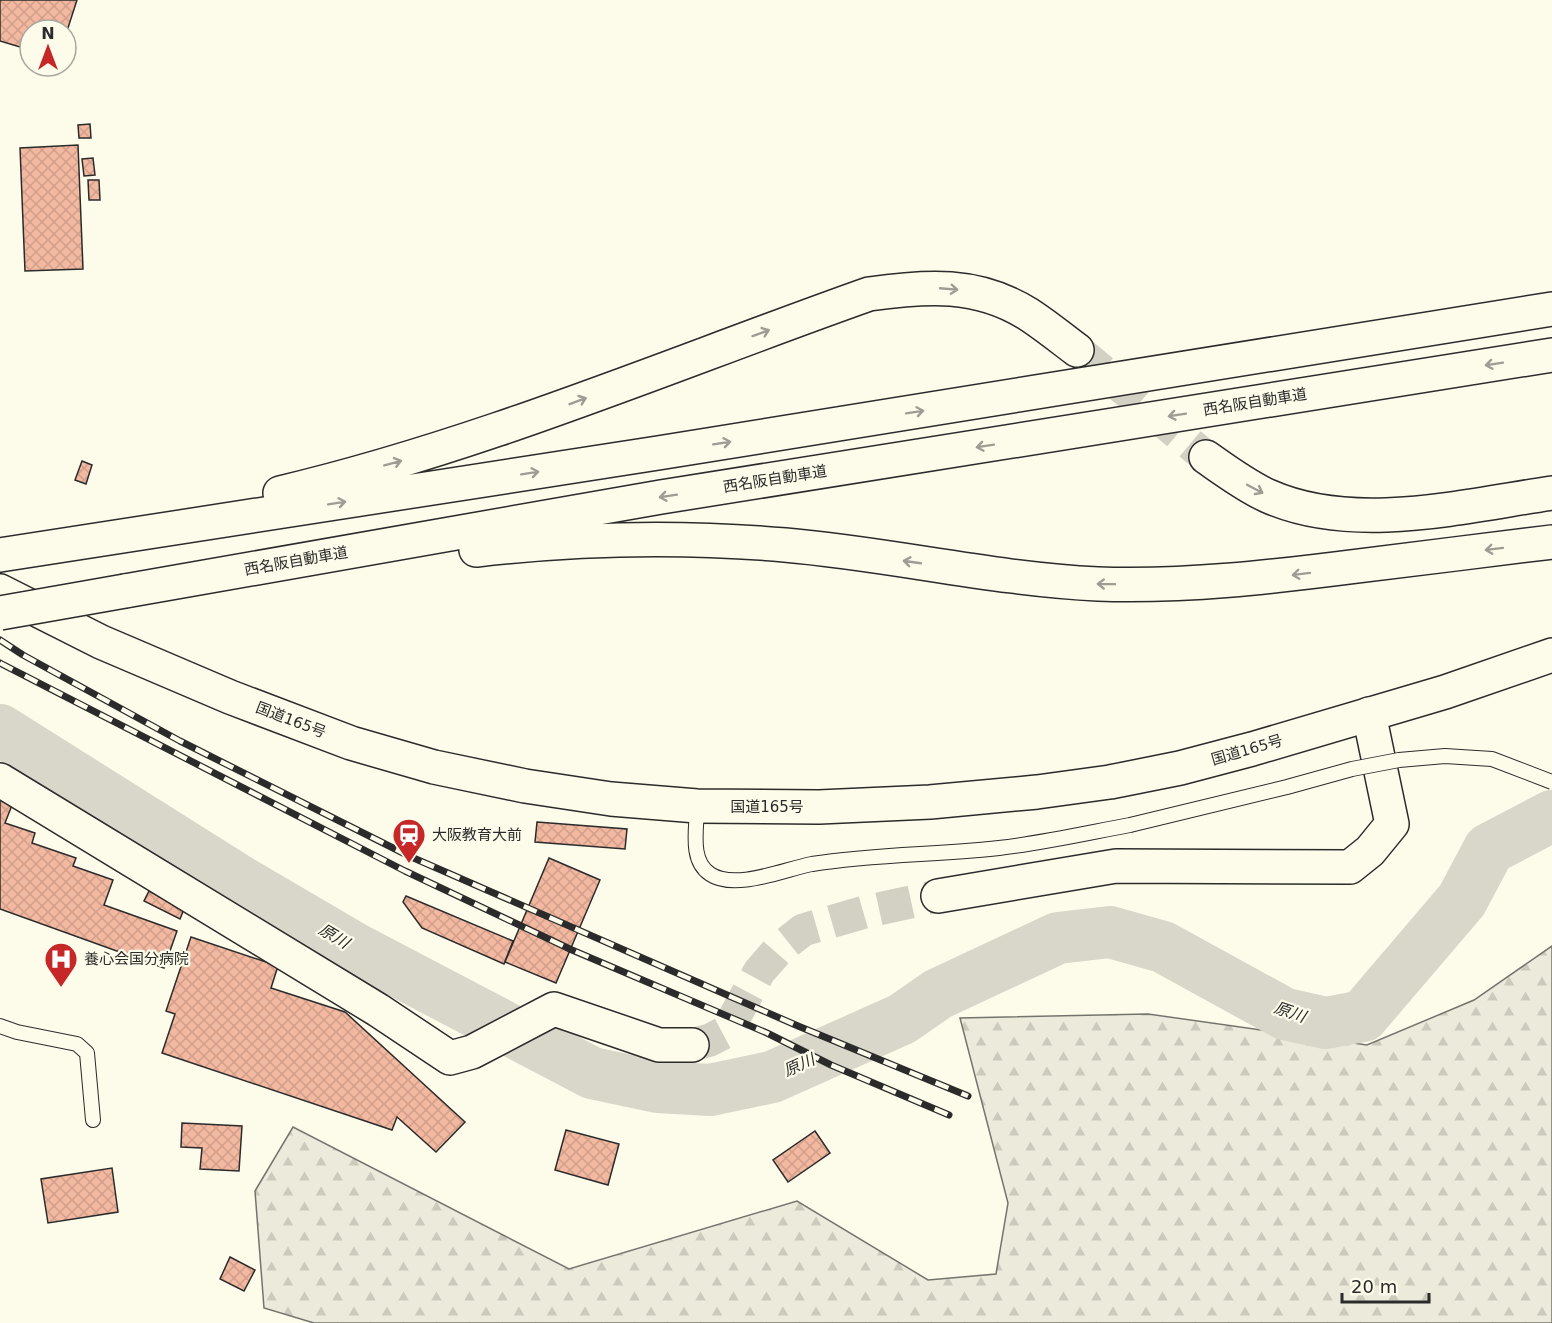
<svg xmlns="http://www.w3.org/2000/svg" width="1552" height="1323" font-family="'DejaVu Sans','Noto Sans JP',sans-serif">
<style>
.forest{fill:url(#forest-firs);stroke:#74746e;stroke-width:1.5}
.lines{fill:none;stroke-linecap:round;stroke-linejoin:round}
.river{stroke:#d8d7c9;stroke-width:52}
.building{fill:url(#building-cross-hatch);stroke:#2b2b2b;stroke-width:1.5}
.secondary-tunnel{stroke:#d3d1c4;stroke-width:33;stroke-dasharray:33 16;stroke-linecap:butt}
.highway-tunnel{stroke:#d3d1c4;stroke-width:33;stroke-dasharray:33 16;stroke-linecap:butt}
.lane-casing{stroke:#2b2b2b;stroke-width:16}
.secondary-casing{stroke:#2b2b2b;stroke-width:36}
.highway-casing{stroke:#2b2b2b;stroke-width:36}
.lane{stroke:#fdfbea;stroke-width:14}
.secondary{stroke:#fdfbea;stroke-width:33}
.highway{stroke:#fdfbea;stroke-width:33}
.rail-casing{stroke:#2b2b2b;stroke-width:7}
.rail{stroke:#fdfbea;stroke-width:4.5;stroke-dasharray:14;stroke-linecap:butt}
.lane-bridge-casing{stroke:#2b2b2b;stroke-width:16;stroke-linecap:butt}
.highway-bridge-casing{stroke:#2b2b2b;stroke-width:36;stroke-linecap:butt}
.lane-bridge{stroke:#fdfbea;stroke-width:14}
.highway-bridge{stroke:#fdfbea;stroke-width:33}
.oneway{stroke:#9e9d94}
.labels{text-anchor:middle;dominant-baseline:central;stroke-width:4.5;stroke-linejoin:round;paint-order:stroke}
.street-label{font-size:15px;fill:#2b2b2b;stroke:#fdfbea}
.poi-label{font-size:15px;fill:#2b2b2b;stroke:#fdfbea;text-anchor:start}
.water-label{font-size:16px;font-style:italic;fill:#2b2b2b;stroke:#fdfbea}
</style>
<defs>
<pattern id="forest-firs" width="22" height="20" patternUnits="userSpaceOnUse" patternTransform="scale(1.5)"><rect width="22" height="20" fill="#ecebdb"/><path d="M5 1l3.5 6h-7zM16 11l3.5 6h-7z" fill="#cbcabc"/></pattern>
<pattern id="building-cross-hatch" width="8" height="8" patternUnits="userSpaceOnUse" patternTransform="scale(1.5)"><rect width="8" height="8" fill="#f2b8a0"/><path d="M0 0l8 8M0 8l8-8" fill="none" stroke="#d09e8a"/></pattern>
</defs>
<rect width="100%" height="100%" fill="#fdfbea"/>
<path class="forest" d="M1552 946V1323H314L264 1308 255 1191 293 1127 569 1269 797 1201 928 1280 996 1274 1008 1203 960 1018 1148 1014 1367 1045 1474 1000Z"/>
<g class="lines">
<path class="river" d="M0 730 243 883 354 948 592 1073 658 1087 710 1090 772 1077 902 1019 938 994 1058 938 1110 932 1163 947 1285 1014 1326 1023 1363 1016 1462 900 1489 849 1552 816"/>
</g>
<path class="building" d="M0 0H77L66 34V30H30V50L0 41Z
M90 124 91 138H79L78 125Z
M78 145 83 269 25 271 20 148Z
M93 158 95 175 84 176 82 159Z
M88 180H99L100 200H89Z
M82 461 92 465 86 484 75 480Z
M0 795 14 800 5 823 35 833 32 843 76 858 73 866 113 880 104 905 177 931 164 968 0 909Z
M537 822 627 829 625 849 535 842Z
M549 858 600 880 556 983 505 962Z
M149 891 184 909 180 919 144 901Z
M406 896 513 941 504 964 422 928 403 902Z
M191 937 278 966 271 988 345 1012 465 1122 436 1152 397 1117 392 1130 162 1053 175 1014 166 1011Z
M182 1123 242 1126 239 1171 200 1169 202 1148 181 1147Z
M566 1130 619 1144 608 1185 555 1170Z
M815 1131 830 1153 788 1182 773 1160Z
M112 1168 118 1212 48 1223 41 1179Z
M230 1257 255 1270 244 1291 220 1279Z"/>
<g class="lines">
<path class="secondary-tunnel" d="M692 1045 710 1040 727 1031 759 972 779 949 803 930 865 912 938 896"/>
<path class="highway-tunnel" d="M1077 350 1206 457"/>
<defs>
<path id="lane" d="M697 806C697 828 689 860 710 874 735 891 785 869 812 864 874 854 937 855 999 848 1043 843 1087 833 1130 825
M0 1026 17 1032 77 1044 87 1053 93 1120"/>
<path id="secondary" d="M0 780 378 1010 450 1058 472 1052 554 1009 659 1045H692
M938 896 1116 866 1350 867 1370 851 1392 824 1369 714"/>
<path id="highway" d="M1206 457C1226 471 1246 486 1268 496 1353 534 1464 506 1552 493
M280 493C483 445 674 363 869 294 926 286 977 282 1028 314 1045 325 1061 338 1077 350
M476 550C579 538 682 536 785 545 890 554 993 579 1098 584 1185 587 1272 577 1358 566 1423 558 1487 550 1552 542
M0 555 658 453 1552 309
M0 591 101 642 230 697 351 743 434 767 525 786 611 799 697 806 819 807 930 802 1037 792 1110 782 1180 768 1252 749 1445 692 1552 655
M125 591 661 497 1552 355"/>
</defs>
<use href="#lane" class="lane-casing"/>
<use href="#secondary" class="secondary-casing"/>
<use href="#highway" class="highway-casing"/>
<use href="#lane" class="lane"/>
<use href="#secondary" class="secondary"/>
<use href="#highway" class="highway"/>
<defs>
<path id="rail" d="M0 640 23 655 180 741 409 856 798 1026 968 1096
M0 663 405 871 572 950 767 1033 831 1065 949 1115"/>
</defs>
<use href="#rail" class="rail-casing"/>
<use href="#rail" class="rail"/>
<defs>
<path id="lane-bridge" d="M1130 825 1287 787 1352 769 1399 760 1445 756 1492 759 1552 782"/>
<path id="highway-bridge" d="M0 613 125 591"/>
</defs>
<use href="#lane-bridge" class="lane-bridge-casing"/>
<use href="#highway-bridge" class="highway-bridge-casing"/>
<use href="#lane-bridge" class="lane-bridge"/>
<use href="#highway-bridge" class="highway-bridge"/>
</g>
<defs><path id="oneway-shaft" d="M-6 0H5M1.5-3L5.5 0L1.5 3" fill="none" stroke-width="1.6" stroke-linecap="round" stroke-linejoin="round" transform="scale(1.5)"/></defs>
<g class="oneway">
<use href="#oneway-shaft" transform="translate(949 289) rotate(5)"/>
<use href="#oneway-shaft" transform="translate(761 333) rotate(-20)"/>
<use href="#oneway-shaft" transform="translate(1494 364) rotate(171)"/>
<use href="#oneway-shaft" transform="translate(578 401) rotate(-21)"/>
<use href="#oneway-shaft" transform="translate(915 412) rotate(-9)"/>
<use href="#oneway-shaft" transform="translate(1177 415) rotate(171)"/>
<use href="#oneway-shaft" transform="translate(722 443) rotate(-9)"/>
<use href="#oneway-shaft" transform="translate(985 446) rotate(171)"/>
<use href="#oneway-shaft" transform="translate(393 463) rotate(-15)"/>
<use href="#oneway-shaft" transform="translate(530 473) rotate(-9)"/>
<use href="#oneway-shaft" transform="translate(1255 489) rotate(28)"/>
<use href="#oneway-shaft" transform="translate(668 496) rotate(171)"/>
<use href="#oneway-shaft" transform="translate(337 503) rotate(-9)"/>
<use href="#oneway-shaft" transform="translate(1494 549) rotate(173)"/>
<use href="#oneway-shaft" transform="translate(912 562) rotate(-172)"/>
<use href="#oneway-shaft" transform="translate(1301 574) rotate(173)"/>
<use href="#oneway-shaft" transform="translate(1106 584) rotate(-179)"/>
</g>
<defs>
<symbol id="station-pin" viewBox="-11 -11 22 30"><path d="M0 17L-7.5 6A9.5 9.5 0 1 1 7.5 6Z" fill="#c62828" stroke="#fdfbea"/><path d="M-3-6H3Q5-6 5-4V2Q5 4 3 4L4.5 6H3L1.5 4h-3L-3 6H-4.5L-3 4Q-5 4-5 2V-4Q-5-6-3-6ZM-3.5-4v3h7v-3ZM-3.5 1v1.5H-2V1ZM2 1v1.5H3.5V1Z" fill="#fff"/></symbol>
<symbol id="hospital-pin" viewBox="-11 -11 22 30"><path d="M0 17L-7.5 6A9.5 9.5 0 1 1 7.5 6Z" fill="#c62828" stroke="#fdfbea"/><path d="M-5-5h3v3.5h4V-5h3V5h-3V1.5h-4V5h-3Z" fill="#fff"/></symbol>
</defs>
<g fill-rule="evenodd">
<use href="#station-pin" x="390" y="816" width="38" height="52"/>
<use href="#hospital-pin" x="42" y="940" width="38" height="52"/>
</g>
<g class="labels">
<g class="street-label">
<text transform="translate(1255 402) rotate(-9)">西名阪自動車道</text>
<text transform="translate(775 479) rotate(-9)">西名阪自動車道</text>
<text transform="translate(296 561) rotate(-10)">西名阪自動車道</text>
<text transform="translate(291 720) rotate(21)">国道165号</text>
<text transform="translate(1247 750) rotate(-16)">国道165号</text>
<text x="767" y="807">国道165号</text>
</g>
<g class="poi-label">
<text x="432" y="835">大阪教育大前</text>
<text x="84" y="959">養心会国分病院</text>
</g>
<g class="water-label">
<text transform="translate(334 936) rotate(31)">原川</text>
<text transform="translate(1290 1012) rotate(19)">原川</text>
<text transform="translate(799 1065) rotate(-24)">原川</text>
</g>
</g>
<g transform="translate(48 48)"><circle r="28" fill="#fdfbea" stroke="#a9a89e" stroke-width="1.5"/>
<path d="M0-4.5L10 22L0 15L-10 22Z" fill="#c62828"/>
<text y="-9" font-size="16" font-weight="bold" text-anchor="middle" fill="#2b2b2b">N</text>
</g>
<path d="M1342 1293v9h87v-9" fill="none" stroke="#2b2b2b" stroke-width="3"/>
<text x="1351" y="1293" font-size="18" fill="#2b2b2b" stroke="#fdfbea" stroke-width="4.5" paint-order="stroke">20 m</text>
</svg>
